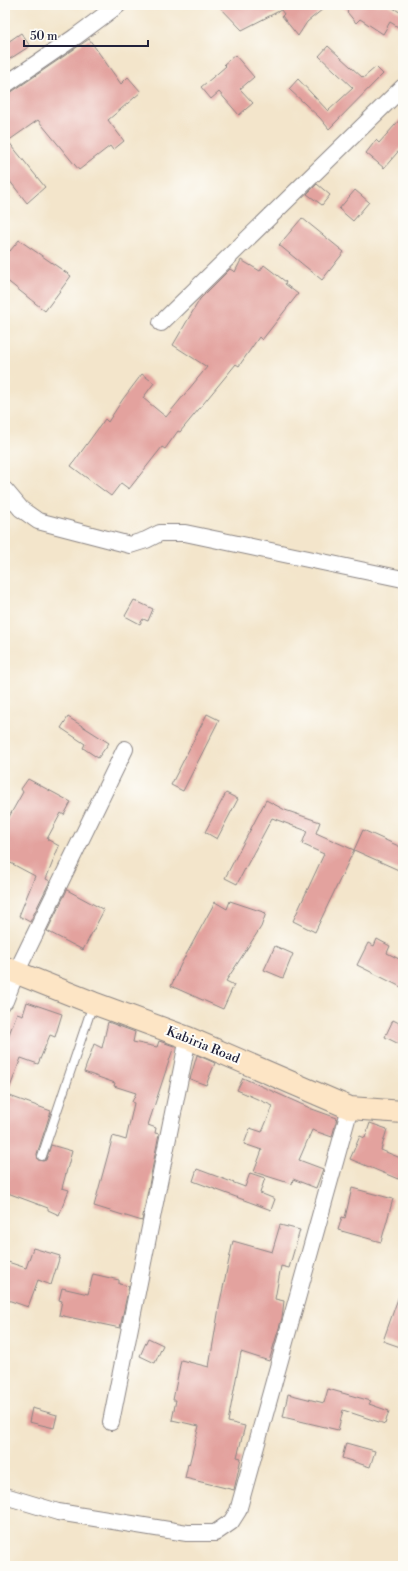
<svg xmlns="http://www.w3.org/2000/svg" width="408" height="1571" font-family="'Libre Bodoni',serif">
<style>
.building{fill:#e3a29e}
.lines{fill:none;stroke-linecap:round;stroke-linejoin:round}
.service-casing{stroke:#8a8483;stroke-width:10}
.minor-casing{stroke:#8a8483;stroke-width:18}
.secondary-casing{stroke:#8a8483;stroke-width:24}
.service{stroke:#fff;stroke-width:8}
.minor{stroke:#fff;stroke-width:16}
.secondary{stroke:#fde5c5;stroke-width:22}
.labels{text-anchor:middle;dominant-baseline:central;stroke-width:4;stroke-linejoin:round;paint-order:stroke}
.street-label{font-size:13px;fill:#22223b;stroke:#fdfcf7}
</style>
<rect width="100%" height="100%" fill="#fdfcf7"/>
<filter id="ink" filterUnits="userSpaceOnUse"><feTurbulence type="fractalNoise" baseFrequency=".025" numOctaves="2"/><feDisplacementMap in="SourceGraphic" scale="8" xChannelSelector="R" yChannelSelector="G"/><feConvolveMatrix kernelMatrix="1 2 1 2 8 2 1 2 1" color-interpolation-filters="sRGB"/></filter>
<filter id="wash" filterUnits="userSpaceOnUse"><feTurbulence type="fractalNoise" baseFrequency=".012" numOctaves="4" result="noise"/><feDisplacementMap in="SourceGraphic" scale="16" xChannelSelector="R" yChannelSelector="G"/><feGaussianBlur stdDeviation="0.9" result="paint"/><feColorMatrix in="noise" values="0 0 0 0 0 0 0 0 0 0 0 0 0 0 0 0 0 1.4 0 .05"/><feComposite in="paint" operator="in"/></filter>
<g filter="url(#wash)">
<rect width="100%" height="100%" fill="#f3e5cb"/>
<g id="blocks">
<path class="building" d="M218 5H328L307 22 298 36 282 16 284 14 281 10 242 30Z
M340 5H388L403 14V30L390 22 383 34 360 19 356 23 347 12 348 11Z
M21 33 30 46 5 62V44Z
M89 39 121 84 128 77 141 92 108 120 124 141 113 150 110 146 79 170 38 120 8 141 45 187 27 203 5 175V94L10 93Z
M328 46 363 78 376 67 383 74 329 129 320 118 289 89 298 79 328 111 353 88 319 56Z
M235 55 254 77 240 89 253 103 239 115 219 92 211 99 201 87 218 73 226 66 224 64Z
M403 116V146L384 168 366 153 376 140 379 143Z
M317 184 330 195 322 205 307 194Z
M355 190 369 202 353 221 339 209Z
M302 218 344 252 322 280 279 245Z
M19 240 71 276 45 311 5 279V247L10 251Z
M241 260 260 271 264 265 286 282 285 284 298 294 262 340 259 337 239 366 236 364 180 432 178 431 165 449 162 447 129 489 121 483 111 496 71 466 105 419 108 422 123 399 142 374 154 383 143 398 166 417 207 367 173 345 200 299 230 269 235 272Z
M134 600 153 609 148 621 143 619 140 624 125 616Z
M207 714 219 720 183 791 171 785Z
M68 717 109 743 98 758 83 748 85 744 61 728Z
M28 779 71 802 64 815 61 813 47 839 59 846 46 879 50 881 30 922 19 916 35 876 5 860V824L23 792 21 789Z
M226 793 238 799 217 839 205 832Z
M266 800 285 810 320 822 316 833 354 850 315 932 293 921 324 854 302 844 307 831 272 818 237 884 225 878Z
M363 830 403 848V872L354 850Z
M67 890 104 910 83 950 47 931Z
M230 901 266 913 261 927 226 981 234 985 223 1009 171 986 181 964 215 902 227 909Z
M377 939 390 946 387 953 403 961V988L357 965 368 943 374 946Z
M275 946 293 954 283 978 264 970Z
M27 1002 62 1014 55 1037 50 1035 38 1064 21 1058 7 1095 51 1111 37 1154 38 1160 43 1161 46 1160 51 1145 72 1151 62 1188 69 1190 59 1215 48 1210V1208L5 1192V1045L17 1013 23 1015Z
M393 1020 403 1025V1046L385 1037Z
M108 1022 135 1032 133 1042 157 1047 159 1041 174 1046 148 1125 156 1128 155 1133 159 1134 142 1221 94 1206 113 1136 126 1140 134 1103 132 1102 136 1093 114 1086 115 1083 84 1072 94 1044 102 1048Z
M197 1055 215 1063 206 1085 190 1079Z
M243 1078 312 1109 337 1118 332 1137 312 1130 299 1160 323 1169 316 1188 293 1179 292 1184 254 1172 262 1150 244 1144 250 1128 262 1132 273 1106 237 1090Z
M370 1123 387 1129 381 1150 403 1159V1180L398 1178V1179L350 1159 360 1136 365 1138Z
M197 1169 245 1187 250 1173 265 1178 260 1193 275 1199 271 1210 193 1181Z
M352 1188 393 1199 381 1242 338 1230 342 1217 345 1218Z
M280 1225 300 1230 289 1268 281 1266 275 1299 284 1301 282 1318 269 1361 241 1352 228 1422 245 1426 237 1457 241 1458 234 1490 185 1478 188 1464 189 1465 199 1426 172 1420 176 1400H173L181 1360 209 1367 220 1302 233 1241 272 1252Z
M33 1248 60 1256 51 1285 38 1280 28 1307 5 1299V1261L26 1268Z
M93 1274 119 1280V1284L129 1286 120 1328 59 1315 62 1301 59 1300 62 1288 88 1294Z
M401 1290H403V1348L383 1341Z
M148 1338 163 1345 155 1363 140 1356Z
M328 1389 371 1401 369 1404 389 1411 385 1424 343 1410 338 1430 283 1417 288 1394 324 1403Z
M32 1408 57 1415 54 1428 29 1422Z
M346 1443 375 1451 370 1467 342 1458Z"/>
</g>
</g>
<g filter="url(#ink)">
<use href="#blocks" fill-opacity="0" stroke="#8a8483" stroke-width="1"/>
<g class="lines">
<defs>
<path id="service" d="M42 1156 93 1004"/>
<path id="minor" d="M5 85 75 37 118 5
M161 323 403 87
M5 490 21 509 38 521 130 545 146 540 160 533H185L403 579
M5 1001 16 973 125 749
M111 1422 188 1038
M5 1496 58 1512 187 1533H215L231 1522 238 1511 350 1108"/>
<path id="secondary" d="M5 968 93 1003 188 1038 350 1108 403 1112"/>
</defs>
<use href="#service" class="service-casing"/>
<use href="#minor" class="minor-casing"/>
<use href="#secondary" class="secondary-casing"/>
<use href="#service" class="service"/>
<use href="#minor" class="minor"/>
<use href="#secondary" class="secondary"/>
</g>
</g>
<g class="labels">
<g class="street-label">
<text transform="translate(203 1045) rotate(22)">Kabiria Road</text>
</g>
</g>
<rect width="408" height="1571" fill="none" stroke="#fdfcf7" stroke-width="20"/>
<path d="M24 40v6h124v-6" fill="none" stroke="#22223b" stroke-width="2"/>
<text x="30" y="40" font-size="12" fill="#22223b" stroke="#fdfcf7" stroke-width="3" paint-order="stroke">50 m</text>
</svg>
